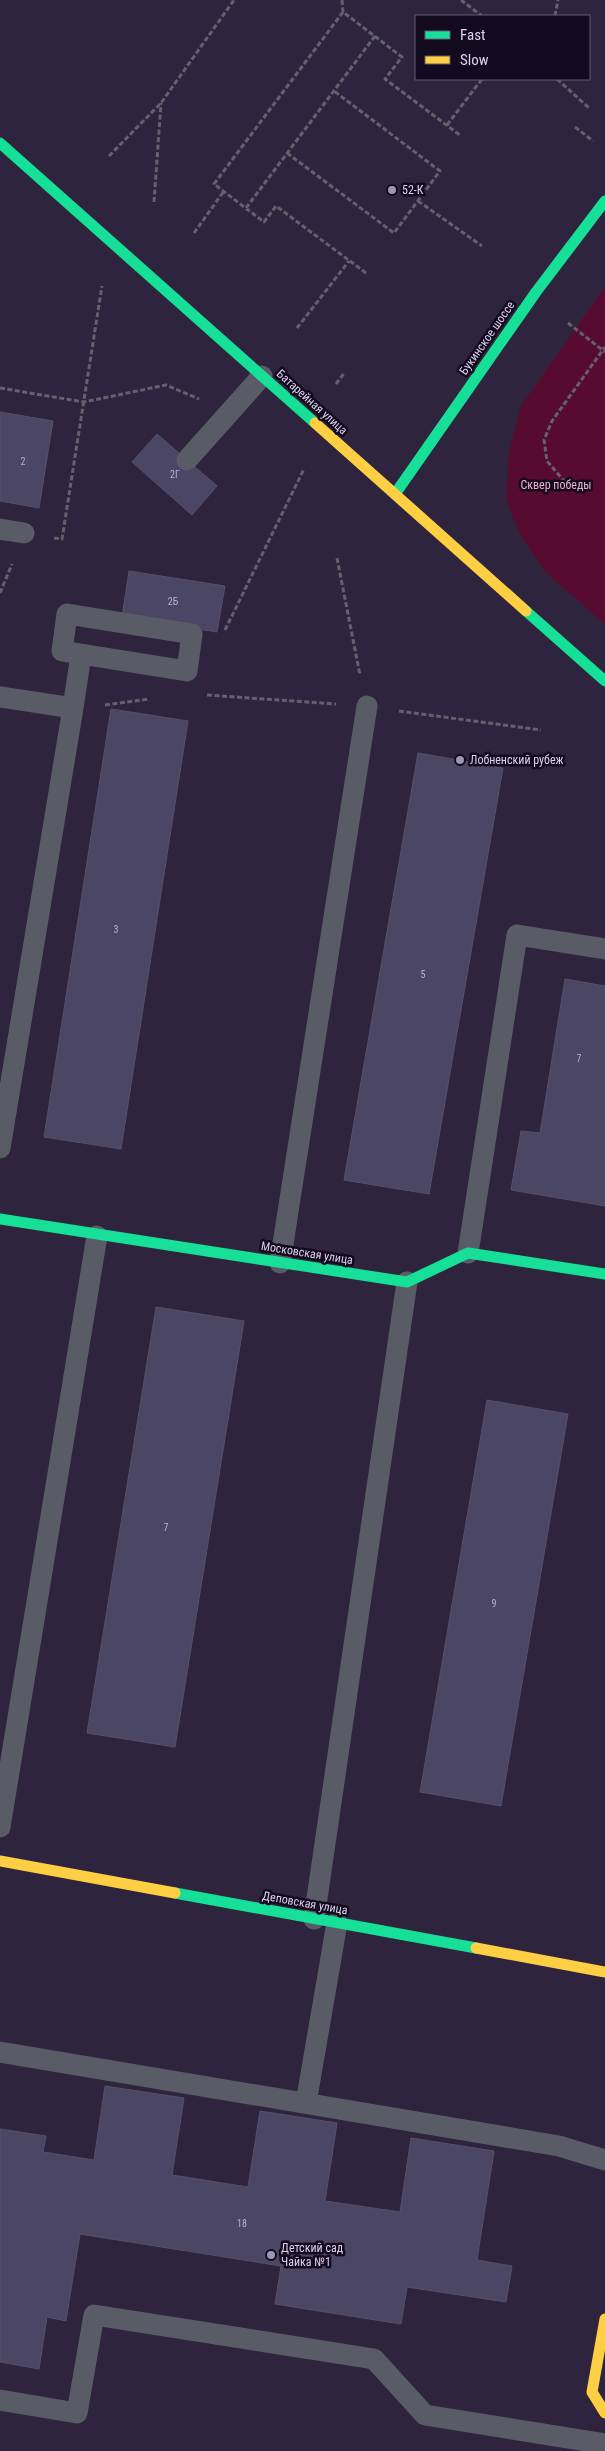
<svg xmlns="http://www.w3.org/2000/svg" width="605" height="2451" font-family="'Roboto Condensed',sans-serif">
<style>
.green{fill:#580b30}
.building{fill:#4c4665;stroke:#565167}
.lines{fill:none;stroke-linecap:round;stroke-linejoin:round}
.path{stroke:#61626d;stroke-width:3;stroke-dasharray:5 2.5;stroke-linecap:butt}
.lane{stroke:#595c67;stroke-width:21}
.fast{stroke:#16e098;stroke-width:11}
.slow{stroke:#ffcf43;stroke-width:11}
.poi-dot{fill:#a096b2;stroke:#130a1f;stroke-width:2}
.labels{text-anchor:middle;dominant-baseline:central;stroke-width:5;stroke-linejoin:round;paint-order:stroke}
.number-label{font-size:10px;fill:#b9b0ce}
.poi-label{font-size:12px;fill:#ddd3f1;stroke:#130a1f;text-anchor:start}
.street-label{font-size:12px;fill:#ddd3f1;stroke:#130a1f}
.park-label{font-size:12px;fill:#f0b2c2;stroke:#130a1f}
</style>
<rect width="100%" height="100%" fill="#2f243e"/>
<path class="green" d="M605 287V624L546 573 520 535 506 499 509 453 521 406Z"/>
<path class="building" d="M0 412 53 421 39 508 0 501Z
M157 434 217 486 192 515 132 462Z
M129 571 225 586 217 632 122 617Z
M111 709 188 721 121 1149 44 1137Z
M418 753 503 768 429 1194 344 1180Z
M565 979 605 986V1206L511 1190 521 1131 540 1133Z
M156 1307 244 1321 175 1747 87 1733Z
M487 1400 568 1414 501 1806 420 1792Z
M105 2086 184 2098 172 2175 248 2187 260 2111 337 2123 325 2201 400 2212 411 2138 494 2151 477 2260 512 2266 506 2302 407 2287 401 2324 275 2304 281 2266 80 2234 66 2321 47 2317 39 2369 0 2362V2129L46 2136 43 2152 94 2160Z"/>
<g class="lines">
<path class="path" d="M342 0 343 12
M461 0 482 16
M555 16 558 0
M557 79 589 108
M447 125 482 79
M575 127 593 141
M287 153 394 233 440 171 334 91
M109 156 161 103 234 0
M418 201 482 246
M154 202 161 103
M246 208 375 36
M194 233 224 191
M366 273 276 206 264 222 214 184 343 12 402 57 385 79 461 136
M568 323 605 352
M297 328 349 261
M336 384 345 372
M0 388 84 402 166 385 199 399
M570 488 547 461 544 440 552 421 605 347
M54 538 62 539 102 286
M337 558 360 675
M0 593 12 564
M225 630 304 469
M207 695 336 704
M105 705 149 699
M399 711 541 730"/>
<path class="lane" d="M187 460 262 376
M0 529 24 533
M67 614 192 634 187 671 62 651Z
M0 697 73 708 0 1148
M73 708 81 655
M468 1253 517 935 605 949
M280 1263 367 706
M0 1827 97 1236
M314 1919 407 1282
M0 2052 559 2146 605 2160
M306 2103 337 1923
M0 2400 77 2413 94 2315 374 2359 425 2415 605 2444"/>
<path class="fast" d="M0 143 315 423
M395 494 536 292 605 201
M526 611 605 681
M0 1219 407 1282 468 1253 605 1274
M175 1893 476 1948"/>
<path class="slow" d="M315 423 526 611
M0 1861 175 1893
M476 1948 605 1972
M605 2319 592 2392 605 2413"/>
</g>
<g class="poi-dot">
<circle cx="392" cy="190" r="5"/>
<circle cx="460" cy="760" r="5"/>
<circle cx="271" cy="2255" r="5"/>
</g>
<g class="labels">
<g class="number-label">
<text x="23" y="461">2</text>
<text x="175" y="474">2Г</text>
<text x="173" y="601">2Б</text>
<text x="116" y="929">3</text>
<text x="423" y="974">5</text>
<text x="579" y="1058">7</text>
<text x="166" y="1527">7</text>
<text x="494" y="1603">9</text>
<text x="242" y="2223">18</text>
</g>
<g class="poi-label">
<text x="402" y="190">52-К</text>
<text x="470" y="760">Лобненский рубеж</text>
<text x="281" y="2248">Детский сад<tspan x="281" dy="14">Чайка №1</tspan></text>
</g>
<g class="street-label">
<text transform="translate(487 338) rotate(-55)">Букинское шоссе</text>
<text transform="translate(312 402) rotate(42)">Батарейная улица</text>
<text transform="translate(307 1253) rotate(9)">Московская улица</text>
<text transform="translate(305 1903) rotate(10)">Деповская улица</text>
</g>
<g class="park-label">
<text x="556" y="485">Сквер победы</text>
</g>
</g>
<rect x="415" y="15" width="175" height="65" fill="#130a1f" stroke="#645a73"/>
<rect x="425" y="31" width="25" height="8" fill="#16e098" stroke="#645a73"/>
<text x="460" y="40" font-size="15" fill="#ddd3f1">Fast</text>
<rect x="425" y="56" width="25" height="8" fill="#ffcf43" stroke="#645a73"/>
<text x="460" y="65" font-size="15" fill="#ddd3f1">Slow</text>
</svg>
